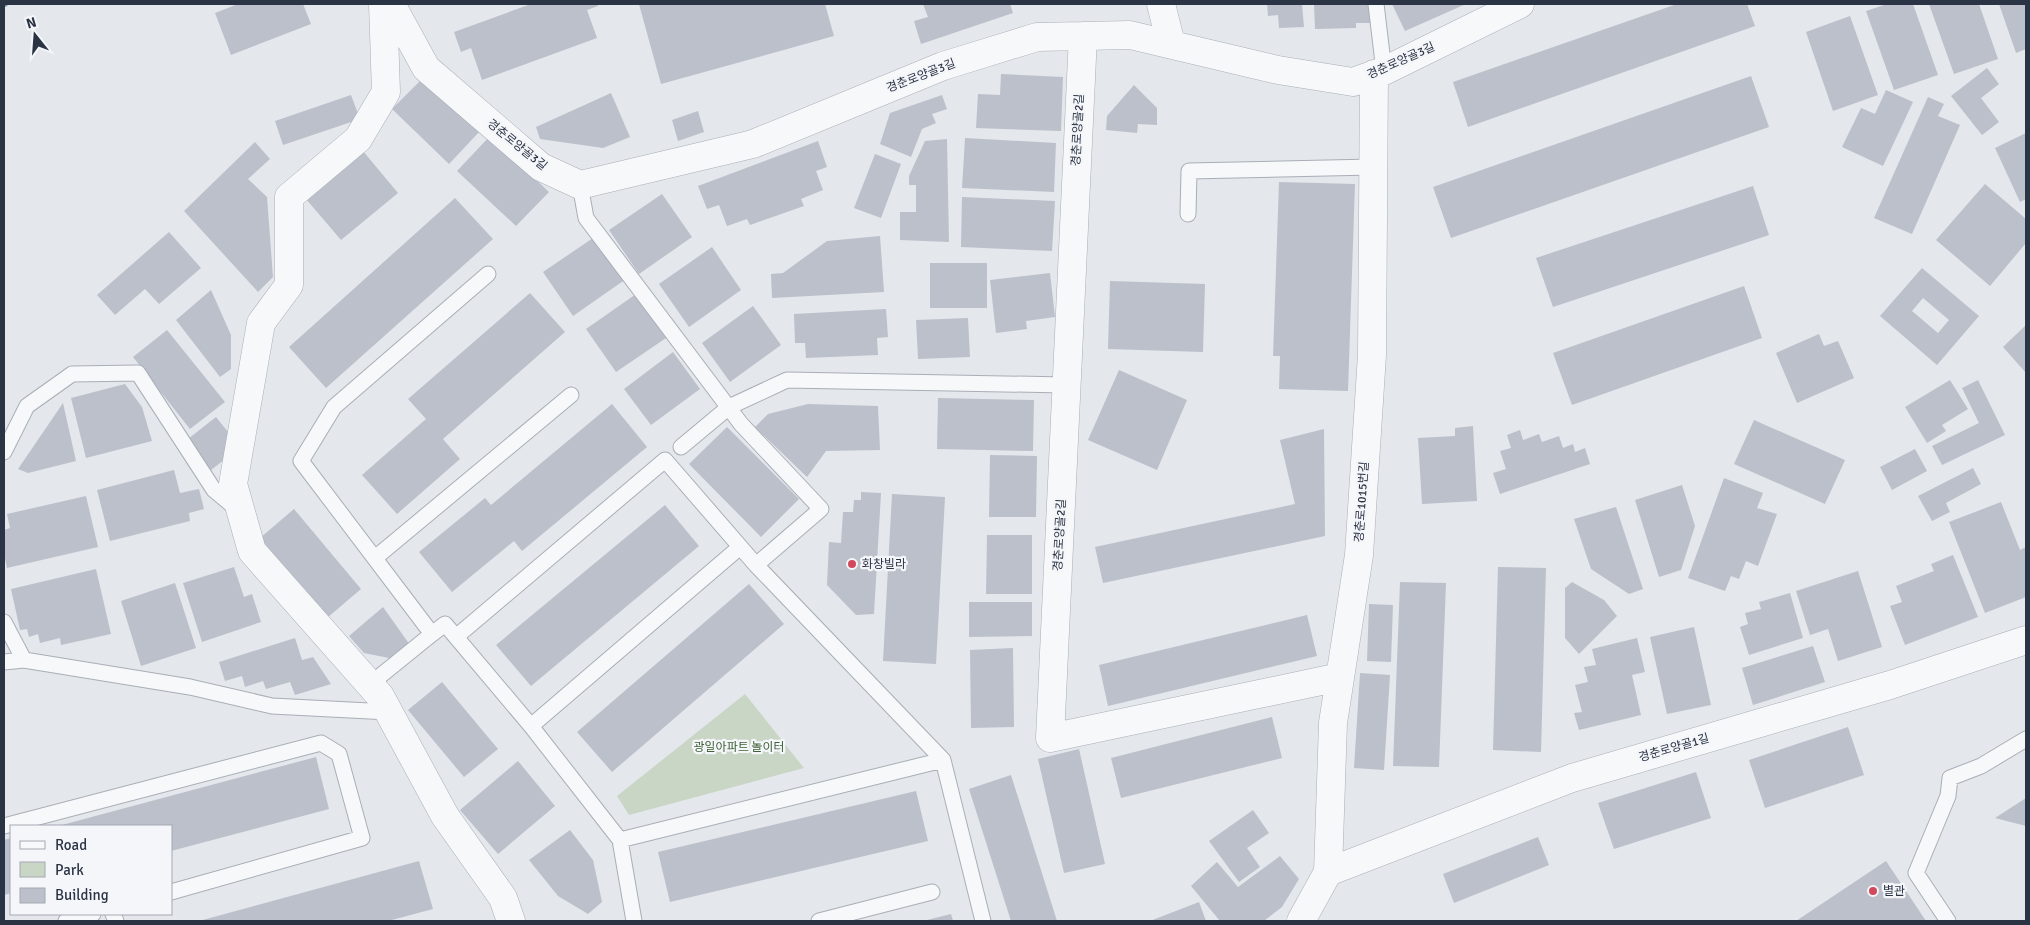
<svg xmlns="http://www.w3.org/2000/svg" width="2030" height="925" font-family="Signika,'Noto Sans KR',sans-serif">
<style>
.green{fill:#c9d6c5}
.building{fill:#bbc0ca;fill-rule:evenodd}
.lines{fill:none;stroke-linecap:round;stroke-linejoin:round}
.service-casing{stroke:#a9aeb7;stroke-width:17}
.minor-casing{stroke:#a9aeb7;stroke-width:29}
.service{stroke:#f7f8fa;stroke-width:15}
.minor{stroke:#f7f8fa;stroke-width:28}
.rail-casing{stroke:#7d8696;stroke-width:5.5}
.rail{stroke:#f4f6f9;stroke-width:4;stroke-dasharray:11;stroke-linecap:butt}
.poi-dot{fill:#d1495b;stroke:#f4f6f9;stroke-width:2}
.labels{text-anchor:middle;dominant-baseline:central;stroke-width:4.5;stroke-linejoin:round;paint-order:stroke}
.street-label{font-size:12px;fill:#2b3445;stroke:#f4f6f9}
.poi-label{font-size:12px;fill:#2b3445;stroke:#f4f6f9;text-anchor:start}
.park-label{font-size:12px;fill:#3f6138;stroke:#f4f6f9}
</style>
<rect width="100%" height="100%" fill="#e4e7ec"/>
<path class="green" d="M745 694 804 768 629 815 617 796Z"/>
<path class="building" d="M238 4H303L311 24 231 55 215 13Z
M531 4H597L598 6 587 10 597 38 482 80 471 48 461 52 454 32Z
M639 4H825L834 36 661 84Z
M923 4H1010L1013 13 921 44 914 21 928 17Z
M1267 4H1302L1304 27 1279 28 1278 15 1268 16Z
M1314 4H1372V23H1356V28L1315 29Z
M1392 4H1466L1405 31Z
M1677 4H1747L1755 26 1468 127 1453 82Z
M1887 4H1913L1938 75 1894 90 1866 11Z
M1929 4H1979L1998 59 1954 74Z
M1999 4H2026V49L2016 53Z
M1850 16 1878 95 1833 111 1806 32Z
M1987 68 1999 84 1981 98 1999 122 1982 135 1951 96Z
M1001 74 1063 77 1061 131 976 128 978 94 1000 95Z
M1751 76 1769 127 1451 238 1433 187Z
M424 77 480 131 449 164 392 109Z
M1134 85 1157 108V125L1138 124 1137 133 1106 130 1107 116Z
M1886 90 1913 102 1883 166 1842 147 1861 108 1875 114Z
M611 93 630 137 603 148 540 139 536 127Z
M351 95 360 119 283 145 275 121Z
M942 95 947 109 932 114 936 123 922 129 911 157 880 144 890 113Z
M1928 97 1944 104 1938 116 1960 125 1912 234 1874 218Z
M698 111 704 132 678 141 672 120Z
M2026 133V199L2020 202 1995 148Z
M490 136 549 192 516 226 457 171Z
M965 138 1056 143 1054 192 962 188Z
M947 139 949 242 900 240V212H916V185H909V176L925 141Z
M818 141 827 167 816 171 823 190 801 199 804 206 750 225 747 219 727 226 719 205 707 209 698 186Z
M255 142 270 159 248 179 267 197 273 277 258 292 184 211Z
M363 151 398 193 341 240 306 199Z
M875 154 901 164 881 218 854 208Z
M1279 182 1355 184 1348 391 1279 389 1280 356H1273Z
M1985 184 2026 219V243L1990 286 1936 240Z
M1753 186 1769 235 1553 307 1536 258Z
M662 194 692 237 639 274 609 230Z
M962 197 1055 201 1052 251 961 247Z
M455 198 493 239 326 388 289 347Z
M169 232 201 268 159 304 145 289 115 315 97 295Z
M596 236 626 279 573 316 543 272Z
M880 236 884 292 772 298 771 274 783 273 827 241Z
M712 247 741 290 689 327 659 284Z
M930 263H987V308H930Z
M1922 268 1979 316 1937 365 1880 316ZM1923 298 1949 320 1938 333 1912 311Z
M1050 273 1055 317 1026 321 1027 329 996 333 990 280Z
M1110 281 1205 284 1203 352 1108 349Z
M1744 286 1762 338 1572 405 1553 353Z
M211 290 231 335V369L220 377 176 320Z
M639 292 669 336 616 372 586 329Z
M530 293 565 332 443 439 460 459 397 514 362 475 426 419 408 399Z
M753 306 781 345 730 382 702 343Z
M886 309 888 337 877 338 878 355 806 358 805 343H795L794 314Z
M968 318 970 357 918 359 916 320Z
M2026 325V373L2003 347Z
M167 330 225 402 190 429 133 357Z
M1819 334 1824 346 1838 341 1854 378 1797 403 1776 353Z
M673 352 700 389 651 425 624 389Z
M1119 370 1187 400 1157 470 1088 440Z
M1950 380 1968 409 1942 425 1946 431 1927 443 1905 407Z
M1978 380 2005 435 1942 465 1932 446 1979 423 1962 388Z
M125 384 142 407 152 441 86 458 71 398Z
M938 398 1034 400 1033 451 937 449Z
M63 403 76 461 28 473 18 469Z
M612 404 647 447 522 551 514 541 452 592 419 552 485 498 491 505Z
M808 404 878 406 880 450 826 451 807 477 755 427 768 414Z
M216 417 228 432 224 460 211 470 188 439Z
M1754 420 1845 460 1825 504 1734 464Z
M1473 426 1477 501 1422 504 1418 438 1455 436V428Z
M727 427 799 499 761 537 689 464Z
M1324 429 1325 536 1103 583 1095 547 1295 504 1280 440Z
M1520 430 1523 440 1539 434 1542 442 1559 436 1563 448 1573 444 1575 452 1585 448 1590 464 1500 494 1493 473 1506 469 1500 451 1511 448 1507 435Z
M1915 449 1927 471 1892 490 1880 467Z
M990 455 1037 456 1036 517H989Z
M1973 468 1981 484 1946 503 1950 512 1932 521 1918 496Z
M174 470 180 493 199 489 204 509 189 513 190 521 110 541 97 490Z
M1724 478 1763 493 1757 508 1777 514 1758 566 1746 561 1739 579 1731 576 1725 591 1688 578Z
M1682 485 1695 526 1681 570 1659 577 1635 500Z
M861 492 881 493 874 614 856 615 827 585 829 542 841 543 843 512H853L854 500H861Z
M892 494 945 497 936 664 883 661Z
M86 496 98 547 7 568 4 553V530L10 528 7 514Z
M2001 502 2020 550 2026 547V597L1985 613 1949 522Z
M665 505 699 546 531 686 496 645Z
M1616 507 1643 589 1629 594 1591 569 1574 519Z
M294 509 361 589 327 618 260 538Z
M987 535H1032V594H986Z
M1953 555 1978 617 1905 645 1890 606 1902 602 1896 586 1934 571 1931 564Z
M234 567 244 597 252 594 261 622 202 642 183 583Z
M1498 567 1546 568 1541 752 1493 750Z
M96 569 111 634 61 645 60 638 40 643 38 634 29 637 27 629 20 630 11 589Z
M1858 571 1882 647 1838 661 1828 629 1810 635 1796 591Z
M1400 582 1446 583 1439 767 1393 766Z
M1572 582 1604 600 1617 616 1579 654 1565 638V588Z
M175 583 196 648 141 666 121 601Z
M749 584 784 624 612 772 577 732Z
M1790 593 1803 638 1749 655 1740 627 1748 624 1745 613 1761 609 1759 602Z
M969 602H1032V636L969 637Z
M1369 604 1393 605 1391 662 1367 661Z
M383 607 410 645 394 659 364 653 349 636Z
M1307 615 1317 656 1108 706 1099 665Z
M1694 627 1711 705 1667 714 1650 637Z
M295 638 302 660 313 657 331 684 295 695 290 682 266 689 263 681 245 687 242 676 225 681 219 662Z
M1637 638 1645 672 1632 675 1641 715 1579 730 1574 713 1582 712 1575 685 1588 682 1584 667 1596 665 1592 649Z
M1813 646 1825 682 1753 705 1742 668Z
M1013 648 1014 727 971 728 970 650Z
M1360 673 1390 675 1384 770 1354 768Z
M442 682 498 749 464 777 408 710Z
M1272 717 1282 758 1121 798 1111 758Z
M1848 727 1864 775 1765 808 1749 760Z
M1079 749 1105 864 1064 873 1038 759Z
M316 757 329 809 171 851V826H58Z
M518 761 555 806 498 854 460 810Z
M1696 772 1711 818 1614 849 1598 803Z
M1011 775 1057 921H1011L969 789Z
M916 791 928 841 670 902 658 852Z
M2026 798V826L1995 818Z
M1253 810 1269 833 1247 848 1260 867 1239 882 1209 841Z
M570 830 593 860 602 902 588 914 558 896 529 860Z
M1538 837 1549 865 1454 903 1443 874Z
M11 838V893L4 895V840Z
M1280 856 1299 879 1282 907 1264 921H1220L1191 886 1217 862 1238 887Z
M419 861 433 909 388 921H199Z
M1886 861 1926 921H1796Z
M1199 902 1206 921H1150Z
M951 914 953 921H923Z"/>
<g class="lines">
<defs>
<path id="service" d="M1376 4 1384 71
M580 185 586 218 741 424 821 509 756 565
M1188 214 1189 171 1373 167
M488 274 334 407 301 461 432 634 445 624 531 726 620 840 634 921
M681 447 729 407 787 380 1066 385
M4 452 27 406 72 374 138 373 214 490 238 510
M375 558 571 395
M4 622 24 660 190 687 272 706 389 712
M457 636 665 460 756 565 943 760 983 921
M4 662 24 660
M369 685 432 634
M531 726 740 547
M4 826 321 743 339 754 362 838 171 892
M620 840 943 760
M113 914 116 921
M66 921 93 914
M819 921 932 892
M1948 921 1916 873 1948 796 1950 778 1981 766 2026 739"/>
<path id="minor" d="M383 4 386 92 358 139 289 197V285L261 323 233 484 252 551 380 696 445 816 503 898 511 921
M391 4 426 68 541 167 580 185 753 144 943 66 1037 37 1130 35 1278 70 1353 82 1384 71 1520 4
M1161 4 1171 44
M1083 36 1050 738 1340 677
M1328 872 1572 778 1890 685 2026 640
M1301 921 1328 872 1333 723 1359 555 1372 355 1374 74"/>
</defs>
<use href="#service" class="service-casing"/>
<use href="#minor" class="minor-casing"/>
<use href="#service" class="service"/>
<use href="#minor" class="minor"/>
<defs>
<path id="rail" d="M4 4H5"/>
</defs>
<use href="#rail" class="rail-casing"/>
<use href="#rail" class="rail"/>
</g>
<g class="poi-dot">
<circle cx="852" cy="564" r="5"/>
<circle cx="1873" cy="891" r="5"/>
</g>
<g class="labels">
<g class="street-label">
<text transform="translate(1401 61) rotate(-24)">경춘로양골3길</text>
<text transform="translate(921 76) rotate(-21)">경춘로양골3길</text>
<text transform="translate(1078 130) rotate(-87)">경춘로양골2길</text>
<text transform="translate(517 145) rotate(39)">경춘로양골3길</text>
<text transform="translate(1362 502) rotate(-86)">경춘로1015번길</text>
<text transform="translate(1060 535) rotate(-87)">경춘로양골2길</text>
<text transform="translate(1674 748) rotate(-16)">경춘로양골1길</text>
</g>
<g class="poi-label">
<text x="862" y="564">화창빌라</text>
<text x="1883" y="891">별관</text>
</g>
<g class="park-label">
<text x="739" y="747">광일아파트 놀이터</text>
</g>
</g>
<rect width="2030" height="925" fill="none" stroke="#2b3445" stroke-width="10"/>
<rect x="10" y="825" width="162" height="90" fill="#f4f6f9" stroke="#a4a8b1"/>
<rect x="20" y="841" width="25" height="8" fill="#f7f8fa" stroke="#a4a8b1"/>
<text x="55" y="850" font-size="15" fill="#2b3445">Road</text>
<rect x="20" y="862" width="25" height="15" fill="#c9d6c5" stroke="#a4a8b1"/>
<text x="55" y="875" font-size="15" fill="#2b3445">Park</text>
<rect x="20" y="888" width="25" height="15" fill="#bbc0ca" stroke="#a4a8b1"/>
<text x="55" y="900" font-size="15" fill="#2b3445">Building</text>
<g transform="translate(35 35) rotate(343)" stroke="#f4f6f9" stroke-width="4" paint-order="stroke">
<path d="M0-4L9 19L0 12L-9 19Z" fill="#2b3445"/>
<text y="-8" font-size="14" font-weight="bold" text-anchor="middle" fill="#2b3445">N</text>
</g>
</svg>
